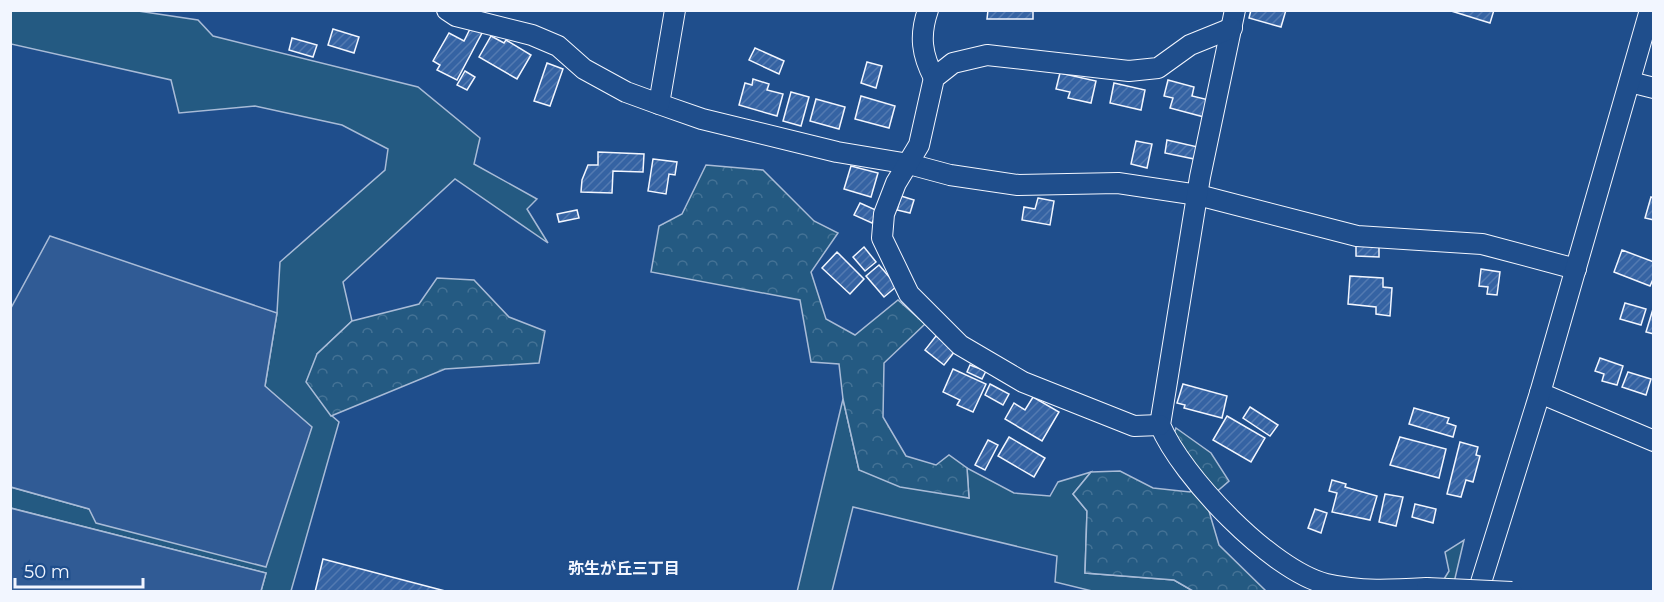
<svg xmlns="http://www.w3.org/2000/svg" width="1664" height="602" viewBox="0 0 1664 602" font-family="Montserrat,'Noto Sans JP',sans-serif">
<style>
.green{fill:#245a82;stroke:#a8bbd7;stroke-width:1.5}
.forest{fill:url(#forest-crowns);stroke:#a8bbd7;stroke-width:1.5}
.parking{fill:#305b95;stroke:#a8bbd7;stroke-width:1.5}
.building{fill:url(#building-hatch);stroke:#f2f6ff;stroke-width:1.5}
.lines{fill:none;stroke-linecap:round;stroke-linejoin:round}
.minor-casing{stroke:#f2f6ff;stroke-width:22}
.minor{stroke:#1f4e8c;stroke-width:20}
.minor-bridge-casing{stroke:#f2f6ff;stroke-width:22;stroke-linecap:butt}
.minor-bridge{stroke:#1f4e8c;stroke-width:20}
.labels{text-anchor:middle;stroke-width:4.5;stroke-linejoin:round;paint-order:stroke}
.neighbourhood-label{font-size:16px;font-weight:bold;fill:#f2f6ff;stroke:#1f4e8c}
</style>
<defs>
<pattern id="forest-crowns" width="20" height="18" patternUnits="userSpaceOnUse" patternTransform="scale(1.5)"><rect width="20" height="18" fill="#245a82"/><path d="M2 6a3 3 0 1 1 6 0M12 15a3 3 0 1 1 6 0" fill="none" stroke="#447295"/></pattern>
<pattern id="building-hatch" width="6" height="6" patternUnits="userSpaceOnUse" patternTransform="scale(1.5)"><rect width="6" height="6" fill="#3563a3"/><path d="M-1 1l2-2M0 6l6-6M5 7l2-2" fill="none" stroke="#537ab1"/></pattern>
</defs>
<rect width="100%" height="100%" fill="#1f4e8c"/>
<g class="green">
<polygon points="11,11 138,11 198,20 213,36 418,87 480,138 474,164 537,199 527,209 548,243 455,179 343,282 352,321 317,354 331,415 339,422 291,591 261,591 266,573 11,508 10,487 89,509 265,386 277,313 280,262 385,170 388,149 342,125 255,106 179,113 171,80 11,44"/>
<polygon points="843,399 859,470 969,498 967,468 1014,493 1050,496 1058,482 1091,472 1073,494 1087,511 1085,573 1174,580 1193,591 1092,591 1055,582 1057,556 853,507 832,591 797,592"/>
<polygon points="1464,540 1452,591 1436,592 1449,571 1445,552"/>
</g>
<g class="forest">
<polygon points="706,165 763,170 814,221 838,233 811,272 826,319 855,335 898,300 925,324 884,363 883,417 906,456 936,465 949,455 967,468 969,498 900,487 859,470 843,399 839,364 811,362 800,300 651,272 659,226 682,214"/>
<polygon points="437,278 474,280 509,317 545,331 539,363 445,369 331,416 306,382 317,354 352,321 419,304"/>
<polygon points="1176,428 1211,453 1229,481 1206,501 1219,545 1266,591 1193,591 1174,580 1085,573 1087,511 1073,494 1091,472 1120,471 1153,488 1190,492 1197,476 1171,442"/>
</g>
<g class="parking">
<polygon points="50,236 277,313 265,386 312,427 266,567 96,523 89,509 11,487 11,308"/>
<polygon points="10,508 266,573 261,591 11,591"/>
</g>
<g class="building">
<polygon points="988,10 1033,10 1033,19 987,19"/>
<polygon points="1251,10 1286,10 1281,27 1249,18"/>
<polygon points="1448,10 1494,10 1490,23"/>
<polygon points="471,27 482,33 457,80 437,70 440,65 433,61 449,33 464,41"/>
<polygon points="333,29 359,37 354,53 328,45"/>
<polygon points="491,36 504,43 506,40 531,55 517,79 479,57"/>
<polygon points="292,38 317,45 313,57 289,50"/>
<polygon points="755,48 784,61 779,74 749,60"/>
<polygon points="867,62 882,66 876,88 861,83"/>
<polygon points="547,63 563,69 550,106 534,101"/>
<polygon points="465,71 475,77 467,90 457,85"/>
<polygon points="1060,73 1096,81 1091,103 1068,98 1070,92 1056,89"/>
<polygon points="753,79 769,84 767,90 783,94 777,116 739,105 745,83 752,85"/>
<polygon points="1168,80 1194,87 1192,96 1209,100 1204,117 1170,108 1173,98 1164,96"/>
<polygon points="1114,83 1145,90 1141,110 1110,103"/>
<polygon points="791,92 809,97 801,126 783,121"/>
<polygon points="861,96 895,106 889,128 855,119"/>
<polygon points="816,99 845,107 839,129 810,121"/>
<polygon points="1167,140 1202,148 1199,160 1165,153"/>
<polygon points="1136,141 1152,144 1147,168 1131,164"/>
<polygon points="598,152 644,154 643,172 613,171 612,193 581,192 582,180 588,165 598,165"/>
<polygon points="653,159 677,162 675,175 669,174 666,194 648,191"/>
<polygon points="851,166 878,173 871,197 844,189"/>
<polygon points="901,196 914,200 910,213 897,210"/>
<polygon points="1651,197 1654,198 1654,220 1645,218"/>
<polygon points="1038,198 1054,201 1050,225 1022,220 1024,207 1035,209"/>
<polygon points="860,203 878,211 872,223 854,215"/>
<polygon points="577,210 579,218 559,222 557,214"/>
<polygon points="1356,243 1379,244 1379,257 1356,256"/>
<polygon points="864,247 876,262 865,271 853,257"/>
<polygon points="1622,250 1654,262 1654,277 1650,286 1614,272"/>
<polygon points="837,252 864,279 850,294 822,268"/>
<polygon points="879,265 897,286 884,297 866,276"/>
<polygon points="1481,269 1500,272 1497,295 1487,294 1488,287 1479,286"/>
<polygon points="1350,276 1383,278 1383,287 1392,288 1390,316 1376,314 1376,307 1348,304"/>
<polygon points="1625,303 1646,309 1641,325 1620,319"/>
<polygon points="1653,309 1654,310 1654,334 1646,332"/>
<polygon points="936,336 955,351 944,365 925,350"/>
<polygon points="1600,358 1623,366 1617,385 1602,381 1604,374 1595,371"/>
<polygon points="970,365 986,371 982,379 967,372"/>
<polygon points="953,369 986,384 973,412 957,405 960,400 943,392"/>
<polygon points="1628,372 1651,379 1646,395 1622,387"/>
<polygon points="990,384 1009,394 1003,405 985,395"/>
<polygon points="1183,384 1227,396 1222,418 1184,408 1185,405 1177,403"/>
<polygon points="1033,397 1059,412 1042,441 1005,419 1014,403 1025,410"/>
<polygon points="1250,407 1278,425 1270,436 1243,418"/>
<polygon points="1414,408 1449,418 1447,423 1456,426 1453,437 1409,424"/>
<polygon points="1227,416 1265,438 1251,462 1213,440"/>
<polygon points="1009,437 1045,458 1034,477 998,456"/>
<polygon points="1400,437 1446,449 1439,478 1390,465"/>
<polygon points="988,440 998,445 985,470 975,465"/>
<polygon points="1460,442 1478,447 1476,455 1480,456 1473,482 1466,480 1461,497 1447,494"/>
<polygon points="1332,480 1346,484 1345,487 1377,496 1370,520 1332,512 1337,493 1329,491"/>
<polygon points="1385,494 1403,497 1396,526 1379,522"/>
<polygon points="1415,504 1436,509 1433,523 1412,517"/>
<polygon points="1315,509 1327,513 1321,533 1308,528"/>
<polygon points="323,559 449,592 315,592"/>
</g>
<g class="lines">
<defs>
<g id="minor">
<polyline points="447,10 456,16 532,35 558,46 584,69 626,92 659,104 702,119 837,152 909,164 950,175 1018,185 1118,183 1198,195 1357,236 1482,244 1576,269"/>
<path d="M928,10C919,36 922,55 934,78"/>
<path d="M1235,10L1200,177L1160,425C1182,477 1271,570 1326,584C1360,592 1393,590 1427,588"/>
<polyline points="1630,82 1654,88"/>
<polyline points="659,104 675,10"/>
<polyline points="1540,393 1654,441"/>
<polyline points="1160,425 1134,426 1023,382 960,345 909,294 882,238 884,214 896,183 919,145 934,78 953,63 987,55 1129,71 1158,68 1190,45 1232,28"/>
<polyline points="1478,592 1540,393 1650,10"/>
</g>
</defs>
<use href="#minor" class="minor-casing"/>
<use href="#minor" class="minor"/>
<defs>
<polyline id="minor-bridge" points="1427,588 1512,592"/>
</defs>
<use href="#minor-bridge" class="minor-bridge-casing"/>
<use href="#minor-bridge" class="minor-bridge"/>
</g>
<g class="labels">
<g class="neighbourhood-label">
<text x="624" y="574">弥生が丘三丁目</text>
</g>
</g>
<rect width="1664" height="602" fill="none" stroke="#f2f6ff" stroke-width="24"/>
<path d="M15 578v9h128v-9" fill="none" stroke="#f2f6ff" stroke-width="3"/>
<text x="24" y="578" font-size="18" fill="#f2f6ff" stroke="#1f4e8c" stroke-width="4.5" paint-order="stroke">50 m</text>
</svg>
